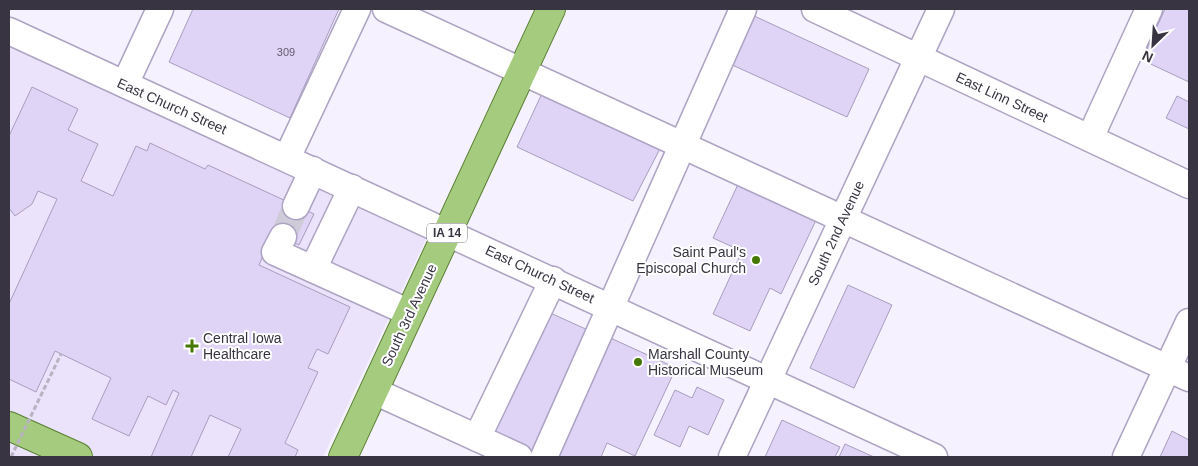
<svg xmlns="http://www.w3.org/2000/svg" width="1198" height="466" viewBox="0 0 1198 466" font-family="Arial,sans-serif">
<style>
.built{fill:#ebe3fc}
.building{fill:#dfd4f6;stroke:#a79dbd}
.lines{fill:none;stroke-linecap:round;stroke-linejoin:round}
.minor-tunnel{stroke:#cfcbd9;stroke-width:26;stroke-dasharray:26 13;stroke-linecap:butt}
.minor-casing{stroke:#ada3c3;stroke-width:29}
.major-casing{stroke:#587f32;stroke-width:30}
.minor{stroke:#fff;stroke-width:26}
.major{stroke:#a5cb7f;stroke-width:28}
.path-bridge{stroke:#b7b3c1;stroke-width:3;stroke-dasharray:5 2.5;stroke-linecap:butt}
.poi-dot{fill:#457802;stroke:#fff;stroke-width:2}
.labels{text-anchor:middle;stroke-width:4;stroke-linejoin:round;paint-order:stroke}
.number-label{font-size:11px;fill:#625c6e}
.shield{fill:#fff;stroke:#74717a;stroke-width:1}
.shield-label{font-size:12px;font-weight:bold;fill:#383441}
.street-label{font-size:14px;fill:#383441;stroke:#fff}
.poi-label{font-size:14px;fill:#383441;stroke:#fff;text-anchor:start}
</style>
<rect width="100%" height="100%" fill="#f5f1ff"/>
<polygon class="built" points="9,47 428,235 323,457 9,457"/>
<g class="building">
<polygon points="193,9 339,9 290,118 169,62"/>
<polygon points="1165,9 1189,9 1189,82 1142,60"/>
<polygon points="752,15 869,69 847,117 730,64"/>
<polygon points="32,87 78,109 68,130 98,144 81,181 113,196 136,146 147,151 150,143 205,169 208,165 314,214 299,245 273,232 259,265 350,307 328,354 317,349 308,368 318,372 285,443 298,450 295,457 228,457 241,429 210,415 191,457 151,457 179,393 173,390 166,405 148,396 129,436 92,419 111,378 55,351 36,392 9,379 9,304 57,199 38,191 32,204 15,216 9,208 9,136"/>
<polygon points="545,87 664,141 633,201 517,147"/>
<polygon points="1177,96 1189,102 1189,129 1166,118"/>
<polygon points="740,180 818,216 781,294 770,288 750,331 713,314 742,251 713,238"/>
<polygon points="848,285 892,305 854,388 810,368"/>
<polygon points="546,311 590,331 532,453 488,432"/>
<polygon points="604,335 676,368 635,456 607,443 601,457 547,457"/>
<polygon points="697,387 724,400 708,435 689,426 680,447 654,435 675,390 692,398"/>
<polygon points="782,420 840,447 835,457 765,457"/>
<polygon points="1172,431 1189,440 1189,457 1160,457"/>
<polygon points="845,444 874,457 839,457"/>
</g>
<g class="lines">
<polyline class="minor-tunnel" points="283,237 296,206"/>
<defs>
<g id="minor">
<polyline points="386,9 1189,378"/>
<polyline points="815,9 1189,185"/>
<polyline points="9,31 934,457"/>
<polyline points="125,84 160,9"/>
<polyline points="1090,138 1149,9"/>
<polyline points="287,158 357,9"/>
<polyline points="296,206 313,170"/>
<polyline points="283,237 275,252 410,313"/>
<polyline points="313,269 352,188"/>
<polyline points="374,391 519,457"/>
<polyline points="477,438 553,280"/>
<polyline points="544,457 743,9"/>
<polyline points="732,457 941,9"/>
<polyline points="1126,457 1189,322"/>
</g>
<g id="major">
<polyline points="9,426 78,457"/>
<polyline points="343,457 551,9"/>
</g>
</defs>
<use href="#minor" class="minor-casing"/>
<use href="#major" class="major-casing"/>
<use href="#minor" class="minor"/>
<use href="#major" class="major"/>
<polyline class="path-bridge" points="11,457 61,354"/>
</g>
<g class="poi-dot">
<circle cx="756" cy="260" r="5"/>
<path d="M189.5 338.5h5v5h5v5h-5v5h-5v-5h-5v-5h5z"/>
<circle cx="638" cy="362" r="5"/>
</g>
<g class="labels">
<g class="number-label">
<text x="286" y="56">309</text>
</g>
<rect class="shield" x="427" y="223.5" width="40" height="19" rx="4"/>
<g class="shield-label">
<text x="447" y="237">IA 14</text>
</g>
<g class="street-label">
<text transform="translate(1002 97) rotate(25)" y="5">East Linn Street</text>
<text transform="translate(172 106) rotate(24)" y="5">East Church Street</text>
<text transform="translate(836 233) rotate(-65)" y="5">South 2nd Avenue</text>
<text transform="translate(540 274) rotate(25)" y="5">East Church Street</text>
<text transform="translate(409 315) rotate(-65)" y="5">South 3rd Avenue</text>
</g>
<g class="poi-label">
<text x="746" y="257" text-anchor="end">Saint Paul's<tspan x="746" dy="16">Episcopal Church</tspan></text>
<text x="203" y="343">Central Iowa<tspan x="203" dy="16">Healthcare</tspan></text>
<text x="648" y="359">Marshall County<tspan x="648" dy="16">Historical Museum</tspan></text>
</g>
</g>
<rect width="1198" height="466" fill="none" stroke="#383441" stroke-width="20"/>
<g transform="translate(1153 45) rotate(205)" stroke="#ffffff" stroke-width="4" paint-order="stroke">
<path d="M0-4L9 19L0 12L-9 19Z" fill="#383441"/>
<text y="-8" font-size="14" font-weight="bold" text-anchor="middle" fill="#383441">N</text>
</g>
</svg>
